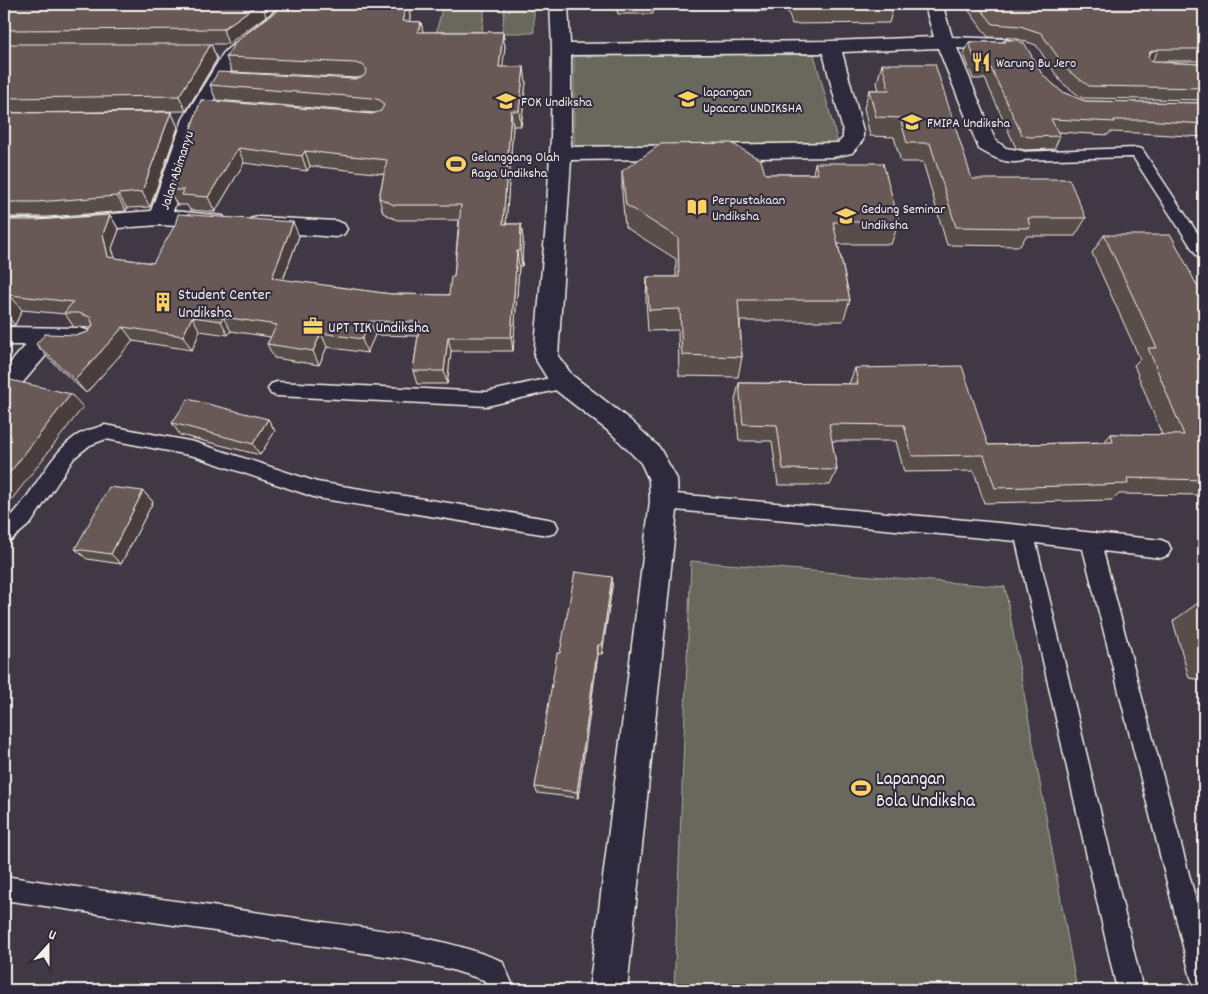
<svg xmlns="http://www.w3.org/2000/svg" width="1208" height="994" viewBox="0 0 1208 994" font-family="Dekko,sans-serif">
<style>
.green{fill:#67695b;stroke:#aeada2}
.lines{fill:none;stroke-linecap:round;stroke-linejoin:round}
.lane-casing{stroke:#f4f1e8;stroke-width:3}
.street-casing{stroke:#f4f1e8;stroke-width:3}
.lane{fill:#2f2a3d;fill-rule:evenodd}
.street{fill:#2f2a3d;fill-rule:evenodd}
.wall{fill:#594d4a;stroke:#f4f1e8}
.shaded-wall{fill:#493e3c;stroke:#f4f1e8}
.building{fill:#685956;stroke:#f4f1e8}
.labels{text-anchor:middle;stroke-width:4;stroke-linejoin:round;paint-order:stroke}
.far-poi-label{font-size:14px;fill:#f4f1e8;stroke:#2f2a3d;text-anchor:start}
.far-street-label{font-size:14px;fill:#f4f1e8;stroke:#2f2a3d}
.poi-label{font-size:16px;fill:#f4f1e8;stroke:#2f2a3d;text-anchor:start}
.near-poi-label{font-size:19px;fill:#f4f1e8;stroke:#2f2a3d;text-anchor:start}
</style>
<rect width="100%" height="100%" fill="#403844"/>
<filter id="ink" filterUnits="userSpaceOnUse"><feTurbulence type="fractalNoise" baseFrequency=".02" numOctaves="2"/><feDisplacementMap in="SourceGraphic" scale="10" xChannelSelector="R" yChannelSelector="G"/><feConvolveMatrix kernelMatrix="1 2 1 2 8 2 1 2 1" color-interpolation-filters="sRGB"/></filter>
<g filter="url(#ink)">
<g class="green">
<polygon points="443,4 485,4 481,41 435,38"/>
<polygon points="505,4 534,4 534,33 502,33"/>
<polygon points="814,54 838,143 574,146 574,56"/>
<polygon points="691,561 1005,587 1077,990 674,990"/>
</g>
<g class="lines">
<defs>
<g id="lane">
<polygon points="1137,148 1142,149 1204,243 1204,260 1199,259 1133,157 1016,160 1011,159 1009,156 1011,153 1016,152"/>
<polygon points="563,375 569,377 572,382 569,387 487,406 277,396 271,394 268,389 271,384 277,382 487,392"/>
<path d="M105,425L194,442L317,482L548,519L555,521L558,527L555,533L548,535L317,498L194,456L106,439L90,445L74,458L31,523L11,540L4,542V523C33,498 45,458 76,436C84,431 96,428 105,425Z"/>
<polygon points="664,493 1010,524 1161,540 1168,543 1171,549 1168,555 1161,558 1103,551 1204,931 1204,990 1195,987 1191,978 1083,549 1036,543 1143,990 1117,990 1016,541 664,509 657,507 655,501 657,495"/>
<path d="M4,876C105,892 207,905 309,920C374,929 441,936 502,961L515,990H489L484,980L449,969L405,959L4,900Z"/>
</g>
<g id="street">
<polygon points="284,4 302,4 295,13 240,55 203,119 173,211 223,216 226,221 223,226 215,228 160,225 47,233 4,233 4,219 47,219 151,211 183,119 224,52"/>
<path d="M550,4H568L570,44L831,41L934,37L926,10L929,4H947L944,10L952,37L1005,39L1011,41L1014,45L1011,49L1005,51L957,48L995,140L1006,148L1023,151L1026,156L1023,161C1007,165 992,157 979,149L938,48L842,52L863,131V140L852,153L833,157L571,160L558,356L572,375L630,420L659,447L677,479L678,501L627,990H589L650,501L649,480L641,463L612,434L554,389L534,357L546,224L551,137L552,48ZM823,53L843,131V138L838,143L571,147V55Z"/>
<polygon points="258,217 336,221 344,224 347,229 344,234 336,237 258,231 250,229 247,224 250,219"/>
<polygon points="4,327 80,328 89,331 92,337 89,343 80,346 54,346 13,394 4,397 4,370 26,345 4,345"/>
</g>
</defs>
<use href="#lane" class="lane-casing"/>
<use href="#street" class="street-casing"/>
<use href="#lane" class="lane"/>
<use href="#street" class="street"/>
</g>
<g class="wall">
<polygon points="4,4 266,16 228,44 211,44 217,59 186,111 4,113"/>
<polygon points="286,4 409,4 410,18 409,22 421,22 423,32 503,32 505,47 502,67 526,82 521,126 513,126 506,224 521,224 523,239 522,266 519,266 513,351 451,351 447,384 417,384 413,371 418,336 375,335 367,353 327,347 319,365 274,358 267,344 271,337 231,331 228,335 200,331 192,350 133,341 86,393 48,358 36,344 78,335 88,332 91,328 74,327 65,314 22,310 15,325 4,326 4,220 37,220 110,215 119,230 112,248 115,258 153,263 299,236 283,280 391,294 449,295 454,277 459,220 397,220 383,213 379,198 384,174 310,166 307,171 244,163 215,212 190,210 187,205 177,205 169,190 201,100 372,114 375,113 216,100 210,85 355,79 358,78 232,72 226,57"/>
<polygon points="615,4 654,4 653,14 618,14"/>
<polygon points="733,4 894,4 894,5 889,23 792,24 788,11 735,11"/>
<polygon points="964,4 1204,4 1204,61 1151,61 1152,62 1204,64 1204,100 1082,98 1061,82 1036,45 1015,38 988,37"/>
<polygon points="1004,40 1062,92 1085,101 1204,103 1204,137 1137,133 1110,132 1108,135 1058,132 1060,136 1054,149 1024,150 1016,148 985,79 973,79 964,54 969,42 1003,42"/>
<polygon points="882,64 972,179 1086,218 1075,236 1026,236 1020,246 947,245 923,162 901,162 894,137 870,136 864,108 869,90 879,90 877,83"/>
<polygon points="171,112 178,127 150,207 127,208 126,211 47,217 4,217 4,113"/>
<polygon points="815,163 899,222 891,244 838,244 850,300 843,321 740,321 742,357 738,377 679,376 678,330 648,331 646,299 647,277 676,277 676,259 625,227 622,194 622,171 765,174 813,174"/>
<polygon points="1104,235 1204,299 1204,495 1119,494 1113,500 984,503 974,471 904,472 896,441 832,441 837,470 830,485 778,485 772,441 739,441 735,400 739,383 849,384 855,368 988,445 1104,442 1111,434 1162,435 1134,365 1140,359 1092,253"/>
<polygon points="268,419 275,431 260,455 180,435 172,423"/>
<polygon points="143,491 153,502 121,564 87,559 75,549"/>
<polygon points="612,577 612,587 602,654 598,654 578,798 537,793 535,787 560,653"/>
<polygon points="1198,603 1204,604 1204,680 1189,678 1173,621"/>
</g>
<g class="shaded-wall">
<polygon points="258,4 262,4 266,16 228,44 223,29"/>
<polygon points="407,4 409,4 410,18 405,36 402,21"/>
<polygon points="421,22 424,37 418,32"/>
<polygon points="503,32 505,47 501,82 499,67"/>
<polygon points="211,44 217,59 186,111 179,96"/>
<polygon points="1159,49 1152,61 1143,64 1150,52"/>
<polygon points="524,67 526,82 521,126 519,111"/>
<polygon points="511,111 513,126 505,239 503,224"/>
<polygon points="171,112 178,127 150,207 142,192"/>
<polygon points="238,148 244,163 215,212 208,197"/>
<polygon points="305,151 310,166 307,171 302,156"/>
<polygon points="118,194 127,208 126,211 117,196"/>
<polygon points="110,215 119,230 112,248 118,272 108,257 103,234"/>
<polygon points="293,222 299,236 278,293 272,278"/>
<polygon points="521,224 523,239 522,266 520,251"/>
<polygon points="517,251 519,266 513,351 511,337"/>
<polygon points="10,295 22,310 15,325 4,312 4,310"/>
<polygon points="192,317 200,331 192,350 183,336"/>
<polygon points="223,317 231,331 228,335 221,321"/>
<polygon points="370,321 375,335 367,353 362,339"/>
<polygon points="123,327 133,341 86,393 75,380"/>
<polygon points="321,333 327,347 319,365 313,351"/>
<polygon points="448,337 451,351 447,384 444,371"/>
<polygon points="71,394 83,407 5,508 4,507 4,480"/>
<polygon points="268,419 275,431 260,455 253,444"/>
<polygon points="143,491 153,502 121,564 111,554"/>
<polygon points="612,577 612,587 602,654 602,645"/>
<polygon points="598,645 598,654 578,798 577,792"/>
</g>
<g class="building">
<polygon points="4,4 258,4 223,29 4,30"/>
<polygon points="286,4 351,4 395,5 407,4 402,21 421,22 418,32 503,32 499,67 524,67 519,111 511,111 503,224 521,224 520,251 517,251 511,337 448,337 444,371 413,371 420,322 370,321 362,339 321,333 313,351 267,344 277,325 223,317 221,321 192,317 183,336 123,327 75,380 36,344 45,334 78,335 88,332 93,325 90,317 79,313 64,313 73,302 10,295 4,310 4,220 37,220 110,215 103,234 108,257 153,263 175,225 178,214 293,222 272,278 391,294 449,295 451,277 454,277 461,205 394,205 379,198 387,160 305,151 302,156 238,148 208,197 182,195 184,190 169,190 201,100 372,114 381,111 384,105 380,100 372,98 210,85 218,72 355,79 364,76 367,70 363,65 355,63 226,57 236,41"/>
<polygon points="795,4 894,4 894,5 795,6"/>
<polygon points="977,4 1204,4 1204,49 1159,49 1150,52 1148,57 1152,62 1204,64 1204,88 1089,86 1067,70 1041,33 1020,26 993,24"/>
<polygon points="1004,40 1017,40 1025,44 1042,74 1062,92 1085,101 1204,103 1204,124 1145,120 1114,120 1115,122 1051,119 1060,136 1030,137 1022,135 990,66 977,66 969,42 1006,42"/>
<polygon points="4,44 211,44 179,96 4,98"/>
<polygon points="882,64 935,64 972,179 1069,179 1086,218 1028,218 1030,228 956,227 930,143 907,143 900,118 876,117 869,90 889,90"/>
<polygon points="171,112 142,192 118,194 117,196 37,202 4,202 4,113"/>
<polygon points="731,143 761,160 765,174 818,174 815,163 883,163 899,222 833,222 850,300 738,300 742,357 682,355 680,309 649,310 647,277 679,277 678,238 626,205 622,171 661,144"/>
<polygon points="1104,235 1171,235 1204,299 1204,480 1127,478 1128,484 995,488 984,455 912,456 904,425 829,424 837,470 783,469 777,425 743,424 739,383 858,384 855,368 962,366 988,445 1113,442 1111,434 1184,435 1148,348 1157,348"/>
<polygon points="6,379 71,394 4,480 4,381"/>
<polygon points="188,399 268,419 253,444 172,423"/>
<polygon points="109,487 143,491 111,554 75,549"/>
<polygon points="575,572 612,577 602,645 598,645 577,792 535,787 557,653 560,653"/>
<polygon points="1198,603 1204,604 1204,624"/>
</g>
</g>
<defs>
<symbol id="restaurant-bare" viewBox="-9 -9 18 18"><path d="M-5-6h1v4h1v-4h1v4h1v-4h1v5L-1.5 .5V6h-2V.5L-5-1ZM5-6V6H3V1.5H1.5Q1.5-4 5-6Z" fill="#ffd166" stroke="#2f2a3d" stroke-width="2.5" paint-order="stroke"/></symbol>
<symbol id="university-bare" viewBox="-9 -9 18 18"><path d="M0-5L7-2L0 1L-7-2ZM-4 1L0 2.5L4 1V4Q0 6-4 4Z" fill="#ffd166" stroke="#2f2a3d" stroke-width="2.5" paint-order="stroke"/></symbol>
<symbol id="stadium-bare" viewBox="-9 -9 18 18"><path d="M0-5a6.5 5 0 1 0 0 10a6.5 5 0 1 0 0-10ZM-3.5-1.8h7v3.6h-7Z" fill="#ffd166" stroke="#2f2a3d" stroke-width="2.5" paint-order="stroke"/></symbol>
<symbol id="library-bare" viewBox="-9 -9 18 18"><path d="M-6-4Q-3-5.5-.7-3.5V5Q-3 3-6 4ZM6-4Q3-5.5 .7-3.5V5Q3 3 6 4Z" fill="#ffd166" stroke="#2f2a3d" stroke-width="2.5" paint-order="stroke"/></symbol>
<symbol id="building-bare" viewBox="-9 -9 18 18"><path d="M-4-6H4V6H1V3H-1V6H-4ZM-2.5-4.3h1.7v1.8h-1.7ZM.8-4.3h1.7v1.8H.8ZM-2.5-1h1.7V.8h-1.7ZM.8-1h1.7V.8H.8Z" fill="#ffd166" stroke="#2f2a3d" stroke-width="2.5" paint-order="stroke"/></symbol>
<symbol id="office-bare" viewBox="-9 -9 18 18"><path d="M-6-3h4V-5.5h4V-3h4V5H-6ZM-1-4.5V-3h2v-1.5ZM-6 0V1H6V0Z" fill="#ffd166" stroke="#2f2a3d" stroke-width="2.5" paint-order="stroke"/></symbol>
</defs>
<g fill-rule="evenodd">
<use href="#restaurant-bare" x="967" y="48" width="28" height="28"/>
<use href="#university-bare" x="674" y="85" width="28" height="28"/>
<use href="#university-bare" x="492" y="87" width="28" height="28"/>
<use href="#university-bare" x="898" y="108" width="28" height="28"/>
<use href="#stadium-bare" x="442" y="150" width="28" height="28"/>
<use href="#library-bare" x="683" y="193" width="28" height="28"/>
<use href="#university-bare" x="832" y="202" width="28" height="28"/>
<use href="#building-bare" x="149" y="288" width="28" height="28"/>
<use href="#office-bare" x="299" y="312" width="28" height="28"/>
<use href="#stadium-bare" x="847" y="774" width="28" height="28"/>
</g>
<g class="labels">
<g class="far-poi-label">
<text x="996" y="67">Warung Bu Jero</text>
<text x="703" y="96">lapangan<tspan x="703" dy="16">Upacara UNDIKSHA</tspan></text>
<text x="521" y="106">FOK Undiksha</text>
<text x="927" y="127">FMIPA Undiksha</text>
<text x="471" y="161">Gelanggang Olah<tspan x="471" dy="16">Raga Undiksha</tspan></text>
<text x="712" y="204">Perpustakaan<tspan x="712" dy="16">Undiksha</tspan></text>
<text x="861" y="213">Gedung Seminar<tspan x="861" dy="16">Undiksha</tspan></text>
</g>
<g class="far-street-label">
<text transform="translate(176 170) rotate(-72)" y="5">Jalan Abimanyu</text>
</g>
<g class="poi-label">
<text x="178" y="299">Student Center<tspan x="178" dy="18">Undiksha</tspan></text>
<text x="328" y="332">UPT TIK Undiksha</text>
</g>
<g class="near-poi-label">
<text x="876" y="784">Lapangan<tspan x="876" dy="22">Bola Undiksha</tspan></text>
</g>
</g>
<rect width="1208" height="994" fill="none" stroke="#2f2a3d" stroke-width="20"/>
<rect x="10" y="10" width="1188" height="974" fill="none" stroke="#f4f1e8" stroke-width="2" filter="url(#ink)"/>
<g transform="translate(48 946) rotate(21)" stroke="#2f2a3d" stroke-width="4" paint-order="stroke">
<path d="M0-4L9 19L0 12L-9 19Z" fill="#f4f1e8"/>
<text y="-8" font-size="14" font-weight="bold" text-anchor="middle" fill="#f4f1e8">U</text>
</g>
</svg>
